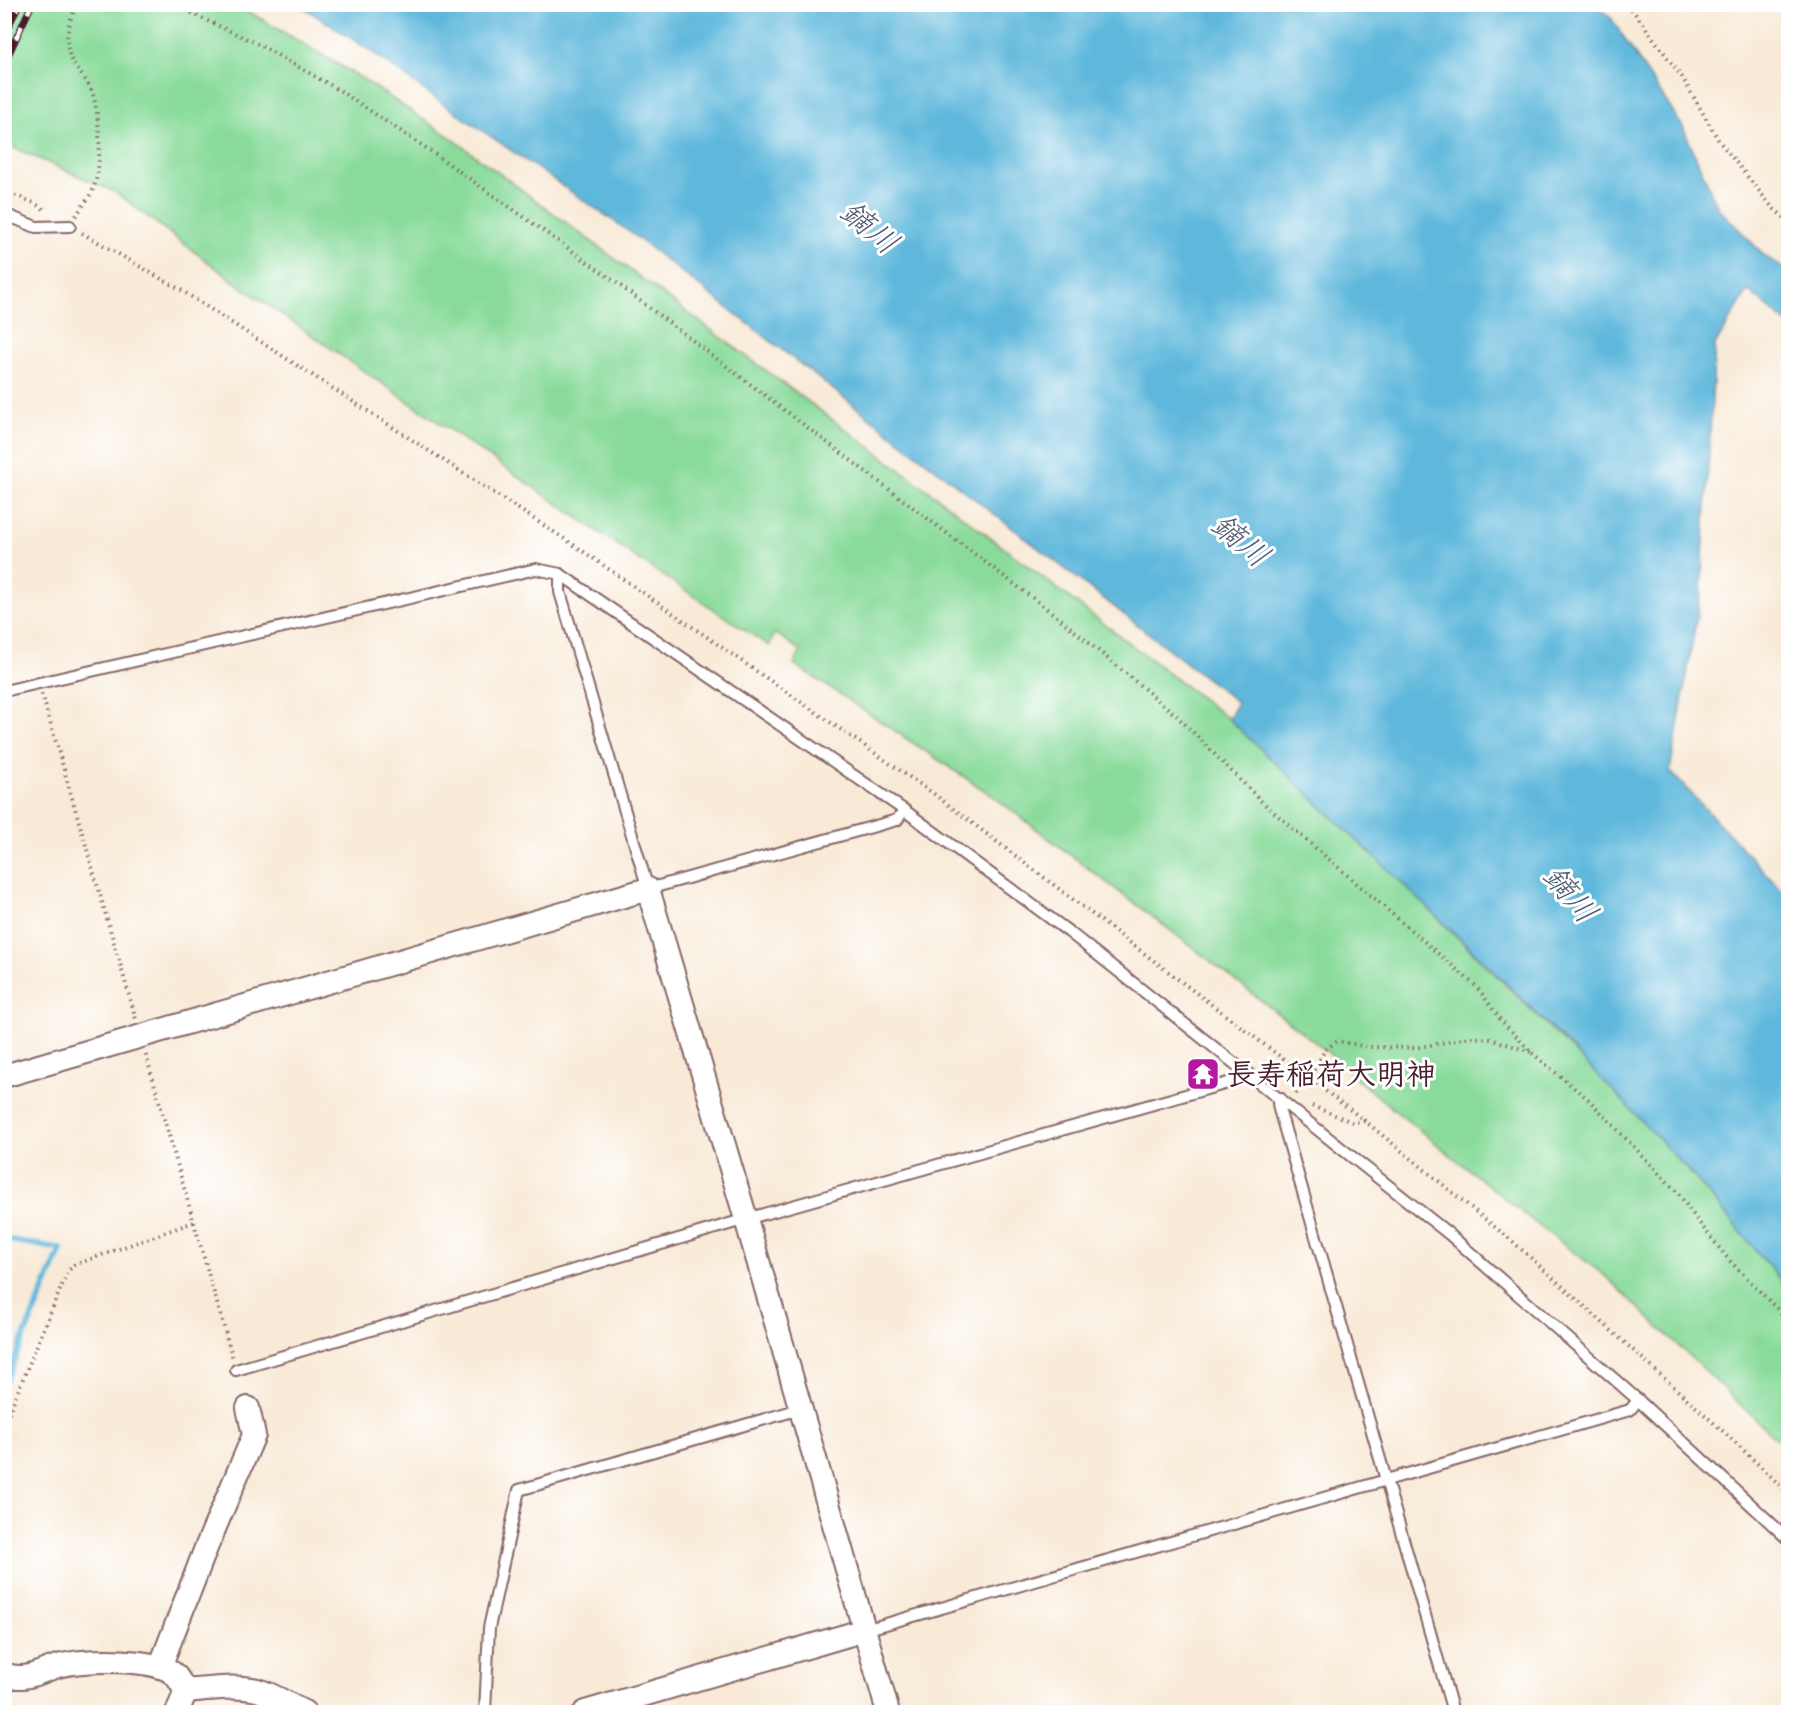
<svg xmlns="http://www.w3.org/2000/svg" width="1793" height="1717" viewBox="0 0 1793 1717" font-family="Caveat,'Klee One',sans-serif">
<style>
.green{fill:#8adb9b;stroke:#6a7d63;stroke-width:1.5}
.water{fill:#5fb8dc;stroke:#546c84;stroke-width:1.5}
.lines{fill:none;stroke-linecap:round;stroke-linejoin:round}
.stream{stroke:#5fb8dc;stroke-width:6}
.service-casing{stroke:#876667;stroke-width:14}
.minor-casing{stroke:#876667;stroke-width:26}
.path{stroke:#876667;stroke-width:4;stroke-dasharray:1.5 4.5;stroke-linecap:butt}
.service{stroke:#fff;stroke-width:10}
.minor{stroke:#fff;stroke-width:22}
.rail-casing{stroke:#4a1f2b;stroke-width:7}
.rail{stroke:#fff;stroke-width:4.5;stroke-dasharray:14;stroke-linecap:butt}
.labels{text-anchor:middle;stroke-width:6;stroke-linejoin:round;paint-order:stroke}
.poi-label{font-size:30px;font-weight:bold;fill:#4a1f2b;stroke:#fff;text-anchor:start}
.water-label{font-size:32px;font-style:italic;fill:#525c72;stroke:#fff}
</style>
<rect width="100%" height="100%" fill="#fff"/>
<filter id="ink" filterUnits="userSpaceOnUse"><feTurbulence type="fractalNoise" baseFrequency=".0167" numOctaves="2"/><feDisplacementMap in="SourceGraphic" scale="12" xChannelSelector="R" yChannelSelector="G"/><feConvolveMatrix kernelMatrix="1 2 1 2 8 2 1 2 1" color-interpolation-filters="sRGB"/></filter>
<filter id="wash" filterUnits="userSpaceOnUse"><feTurbulence type="fractalNoise" baseFrequency=".008" numOctaves="4" result="noise"/><feDisplacementMap in="SourceGraphic" scale="24" xChannelSelector="R" yChannelSelector="G"/><feGaussianBlur stdDeviation="1.35" result="paint"/><feColorMatrix in="noise" values="0 0 0 0 0 0 0 0 0 0 0 0 0 0 0 0 0 1.4 0 .05"/><feComposite in="paint" operator="in"/></filter>
<g filter="url(#wash)">
<rect width="100%" height="100%" fill="#f8ead7"/>
<polygon class="green" points="5,4 231,5 251,13 361,78 450,137 925,488 1229,719 1406,887 1610,1087 1696,1179 1788,1289 1788,1450 1604,1275 1539,1226 1372,1092 1325,1050 1179,937 990,794 794,664 801,651 775,633 769,646 638,559 240,286 115,192 5,144"/>
<path class="water" d="M300,5H1596L1611,18L1683,127L1718,208L1765,256L1788,272V324L1748,290L1715,345L1701,593L1670,771L1788,897V1289C1757,1252 1727,1214 1695,1178C1548,1017 1387,869 1229,719L1237,702L631,233L429,94L375,54Z"/>
<g class="lines">
<polyline class="stream" points="4,1239 61,1249 4,1384"/>
</g>
</g>
<g filter="url(#ink)">
<g class="lines">
<defs>
<g id="service">
<polyline points="4,214 36,227 70,226"/>
<polyline points="560,574 560,592 648,889 897,820 904,810"/>
<polyline points="4,691 536,569 560,574 904,810 1069,932 1449,1234 1638,1400 1788,1539"/>
<polyline points="1280,1098 1278,1103 1279,1109 1453,1712"/>
<polyline points="236,1370 746,1219 1235,1081 1248,1073"/>
<polyline points="865,1630 1630,1410 1638,1400"/>
<polyline points="485,1712 489,1628 519,1490 800,1409"/>
</g>
<g id="minor">
<polyline points="4,1076 648,889 746,1219 888,1712"/>
<polyline points="160,1667 206,1548 254,1435 248,1408"/>
<path d="M4,1674C28,1683 40,1670 62,1665C86,1660 157,1657 175,1675C179,1679 182,1686 186,1691C208,1689 234,1685 257,1690C273,1694 289,1705 304,1712"/>
<polyline points="177,1712 186,1691"/>
<polyline points="585,1712 865,1630"/>
</g>
</defs>
<use href="#service" class="service-casing"/>
<use href="#minor" class="minor-casing"/>
<g class="path">
<polyline points="169,4 180,8 258,44 339,90 429,150 606,275 1059,618 1177,716 1261,801 1477,987 1500,1019 1532,1053 1589,1100 1678,1193 1697,1220 1729,1260 1788,1320"/>
<polyline points="1628,4 1682,77 1719,141 1772,207 1788,221"/>
<polyline points="4,191 34,203 47,211"/>
<path d="M76,216C82,206 92,195 95,184C102,162 100,114 92,92C88,79 75,70 70,57C64,41 68,17 79,4"/>
<polyline points="82,233 181,290 574,545 934,794 1365,1121 1512,1241 1736,1443 1788,1493"/>
<polyline points="42,694 136,1019"/>
<polyline points="146,1055 233,1359"/>
<polyline points="1296,1094 1309,1079 1325,1050 1337,1041 1368,1047 1415,1048 1471,1037 1491,1039 1531,1052"/>
<polyline points="1312,1106 1352,1122 1365,1121"/>
<polyline points="4,1424 68,1271 74,1265 194,1222"/>
</g>
<use href="#service" class="service"/>
<use href="#minor" class="minor"/>
<defs>
<g id="rail">
<polyline points="4,36 19,4"/>
<polyline points="4,64 32,4"/>
</g>
</defs>
<use href="#rail" class="rail-casing"/>
<use href="#rail" class="rail"/>
</g>
</g>
<defs>
<symbol id="temple-square" viewBox="-11 -11 22 22"><rect x="-9" y="-9" width="18" height="18" rx="4" fill="#b5179e" stroke="#fff"/><path d="M0-6L5-2H3V0L6.5 2.5H4V6H1.5V3h-3V6H-4V2.5H-6.5L-3 0V-2H-5Z" fill="#fff"/></symbol>
</defs>
<g fill-rule="evenodd">
<use href="#temple-square" x="1184" y="1055" width="38" height="38"/>
</g>
<g class="labels">
<g class="poi-label">
<text x="1226" y="1084">長寿稲荷大明神</text>
</g>
<g class="water-label">
<text transform="translate(870 227) rotate(40)" y="11">鏑川</text>
<text transform="translate(1241 540) rotate(40)" y="11">鏑川</text>
<text transform="translate(1571 894) rotate(50)" y="11">鏑川</text>
</g>
</g>
<rect width="1793" height="1717" fill="none" stroke="#fff" stroke-width="24"/>
</svg>
